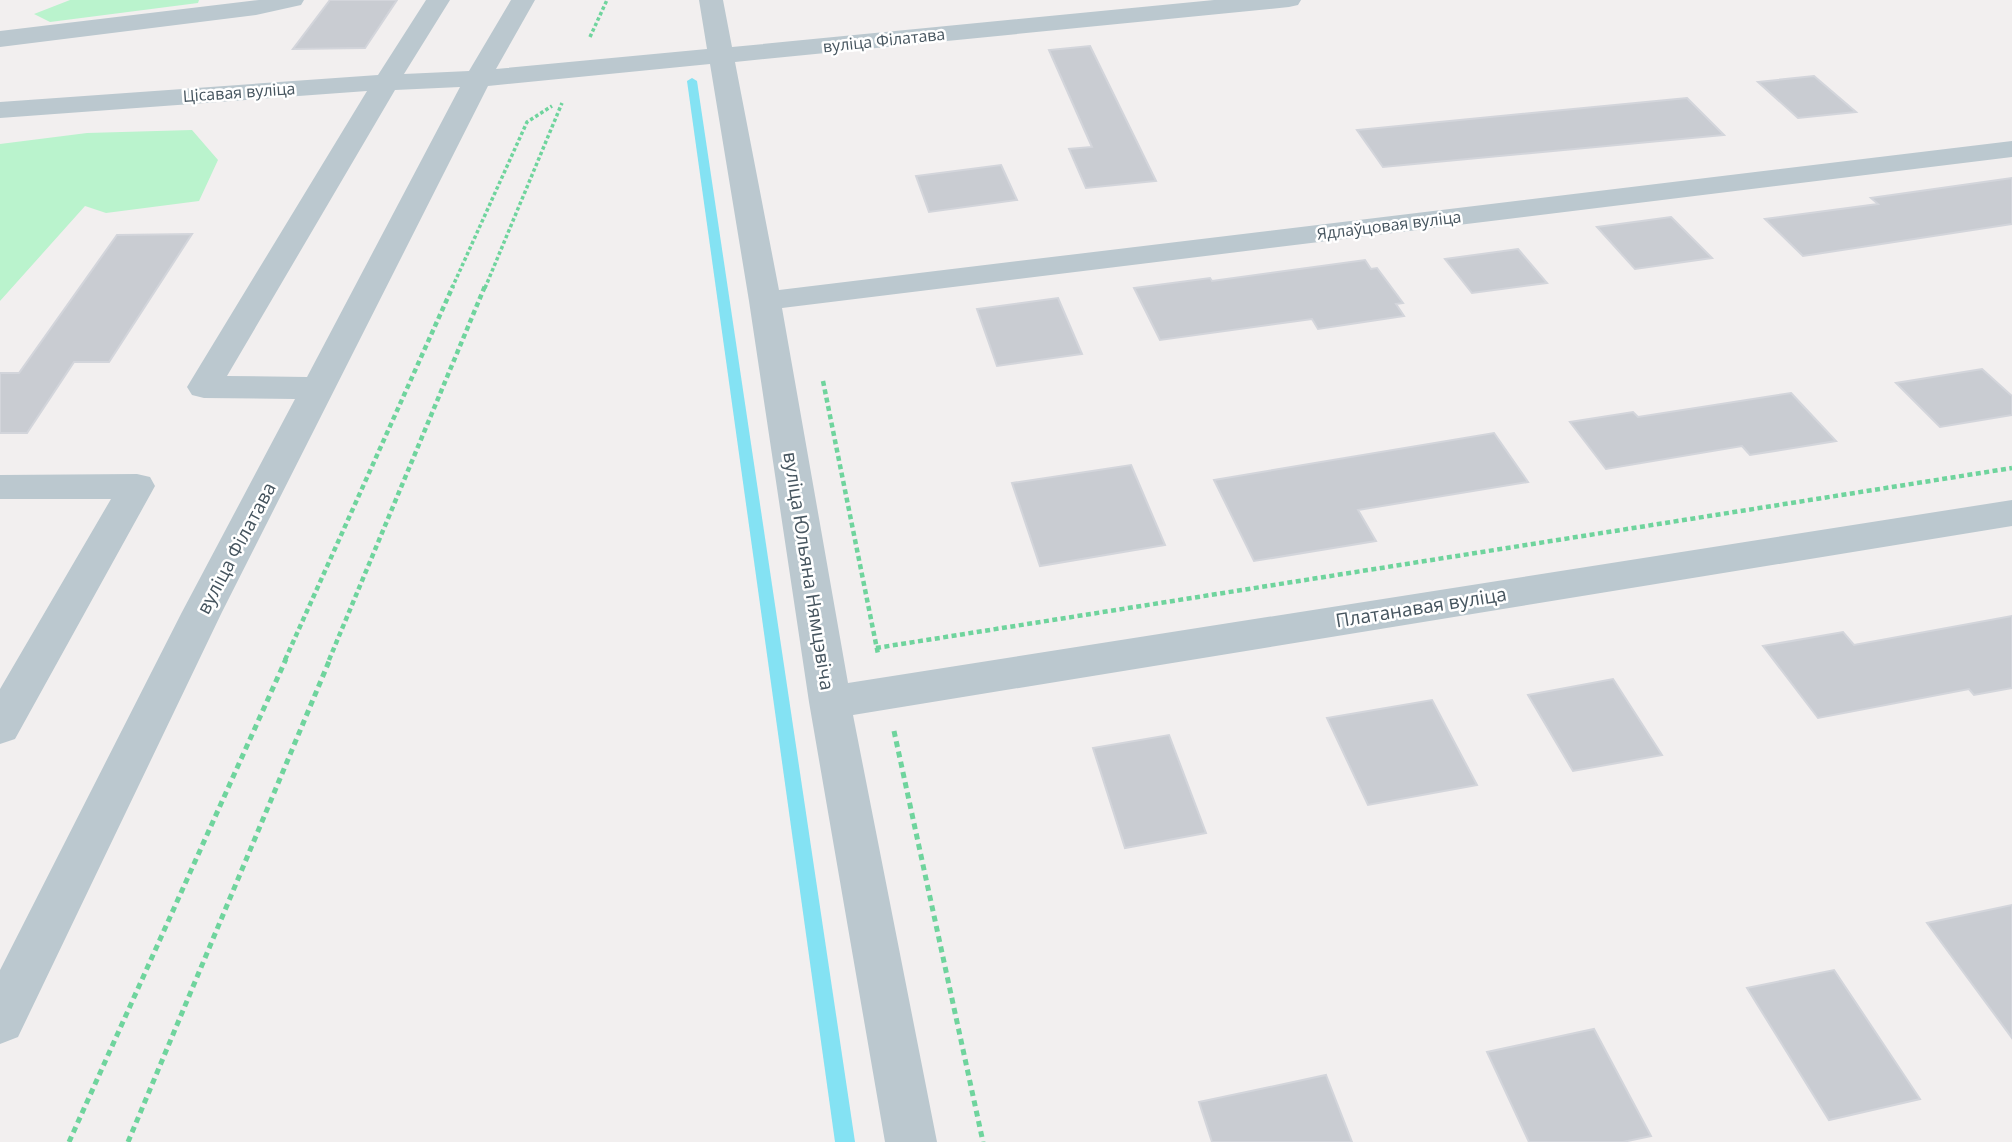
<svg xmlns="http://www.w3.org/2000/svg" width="2012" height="1142" viewBox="0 0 2012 1142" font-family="'Open Sans',sans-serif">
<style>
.green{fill:#baf3cd}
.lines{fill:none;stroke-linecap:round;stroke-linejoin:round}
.stream{fill:#84e2f3;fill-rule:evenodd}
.building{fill:#c9ccd2;stroke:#d3d5db;stroke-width:2}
.path-far2{stroke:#6fd49d;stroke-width:3.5;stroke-dasharray:3.5 2.5;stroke-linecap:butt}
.path-far1{stroke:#6fd49d;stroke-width:4.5;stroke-dasharray:5 3.5;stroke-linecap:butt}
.path{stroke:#6fd49d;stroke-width:5;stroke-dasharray:6 4.5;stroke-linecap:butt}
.minor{fill:#bbc8cf;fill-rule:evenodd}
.labels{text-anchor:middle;stroke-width:5;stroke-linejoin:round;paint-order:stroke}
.far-street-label{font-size:16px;fill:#45545e;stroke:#fff}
.street-label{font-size:19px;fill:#45545e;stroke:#fff}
</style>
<rect width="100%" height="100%" fill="#f2efef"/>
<g class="green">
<polygon points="70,0 199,0 198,3 50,22 34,14"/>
<polygon points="192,130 218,160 199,201 106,213 85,206 0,301 0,144 87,133"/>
</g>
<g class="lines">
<polygon class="stream" points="692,78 697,81 855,1142 835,1142 687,81"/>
</g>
<g class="building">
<polygon points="330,0 397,0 365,48 293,49"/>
<polygon points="1090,46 1156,181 1086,188 1069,149 1092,147 1049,50"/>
<polygon points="1814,76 1856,112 1798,118 1758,82"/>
<polygon points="1687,98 1724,135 1383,167 1357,130"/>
<polygon points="1001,165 1017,200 929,212 916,176"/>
<polygon points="2012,178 2012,224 1803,256 1765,219 1878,204 1871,198"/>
<polygon points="1671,217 1712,258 1635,269 1597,227"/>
<polygon points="192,234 109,362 74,362 27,433 0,433 0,373 19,373 117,235"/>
<polygon points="1518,249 1547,283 1472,293 1445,259"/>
<polygon points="1365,260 1371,269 1377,268 1403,303 1396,304 1404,316 1318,329 1312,319 1160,340 1134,288 1210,278 1212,281"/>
<polygon points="1058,298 1082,354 997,366 977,309"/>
<polygon points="1982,369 2012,396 2012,415 1940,427 1896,383"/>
<polygon points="1791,393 1836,441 1750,455 1742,446 1606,469 1570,422 1633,412 1638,417"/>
<polygon points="1494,433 1528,482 1358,510 1376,541 1254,561 1214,480"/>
<polygon points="1131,465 1165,545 1040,566 1012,483"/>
<polygon points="2012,616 2012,688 1974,695 1969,689 1818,718 1763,646 1843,632 1854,645"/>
<polygon points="1613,679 1662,755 1573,771 1528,695"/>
<polygon points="1432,700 1477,785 1368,805 1327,718"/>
<polygon points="1169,735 1206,833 1125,848 1093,748"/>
<polygon points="2012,905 2012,1038 1927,923"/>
<polygon points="1834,970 1920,1099 1829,1120 1747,988"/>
<polygon points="1594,1029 1651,1136 1623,1142 1529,1142 1487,1052"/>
<polygon points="1326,1075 1352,1142 1212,1142 1199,1102"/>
</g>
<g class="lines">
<g class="path-far2">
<polyline points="590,37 607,0"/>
<polyline points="452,288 527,122 552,106"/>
<polyline points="485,288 562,103"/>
</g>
<g class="path-far1">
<polyline points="823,381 878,654"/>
<polyline points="876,648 2012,468"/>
<polyline points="285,660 453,286"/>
<polyline points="329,660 485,286"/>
</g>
<g class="path">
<polyline points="894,731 983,1142"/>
<polyline points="69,1142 286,659"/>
<polyline points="128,1142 330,659"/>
</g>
<g class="minor">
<polygon points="259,0 304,0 301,5 256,15 0,47 0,31"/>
<path d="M426,0H450L404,74L469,71L511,0H535L496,69L707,49L699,0H723L732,47L1214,0H1301L1298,5L1289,7L735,62L779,290L2012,141V157L782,308L848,683L2012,500V526L853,715L937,1142H885L809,702L749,301L710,64L488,86L222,612L18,1037L0,1044V970L182,612L295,399L204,398L192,395L187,387L367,91L0,118V102L378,75ZM460,87L307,377L227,376L395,90Z"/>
<polygon points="137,474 150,477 155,486 15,739 0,744 0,689 111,499 0,499 0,475"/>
</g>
</g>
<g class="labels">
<g class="far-street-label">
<text transform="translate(884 40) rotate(-6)" y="6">вуліца Філатава</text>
<text transform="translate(239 92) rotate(-4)" y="6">Цісавая вуліца</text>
<text transform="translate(1389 225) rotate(-7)" y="6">Ядлаўцовая вуліца</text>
</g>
<g class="street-label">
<text transform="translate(236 548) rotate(-62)" y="7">вуліца Філатава</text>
<text transform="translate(809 571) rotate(81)" y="7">вуліца Юльяна Нямцэвіча</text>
<text transform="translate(1421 607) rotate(-9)" y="7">Платанавая вуліца</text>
</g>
</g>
</svg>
